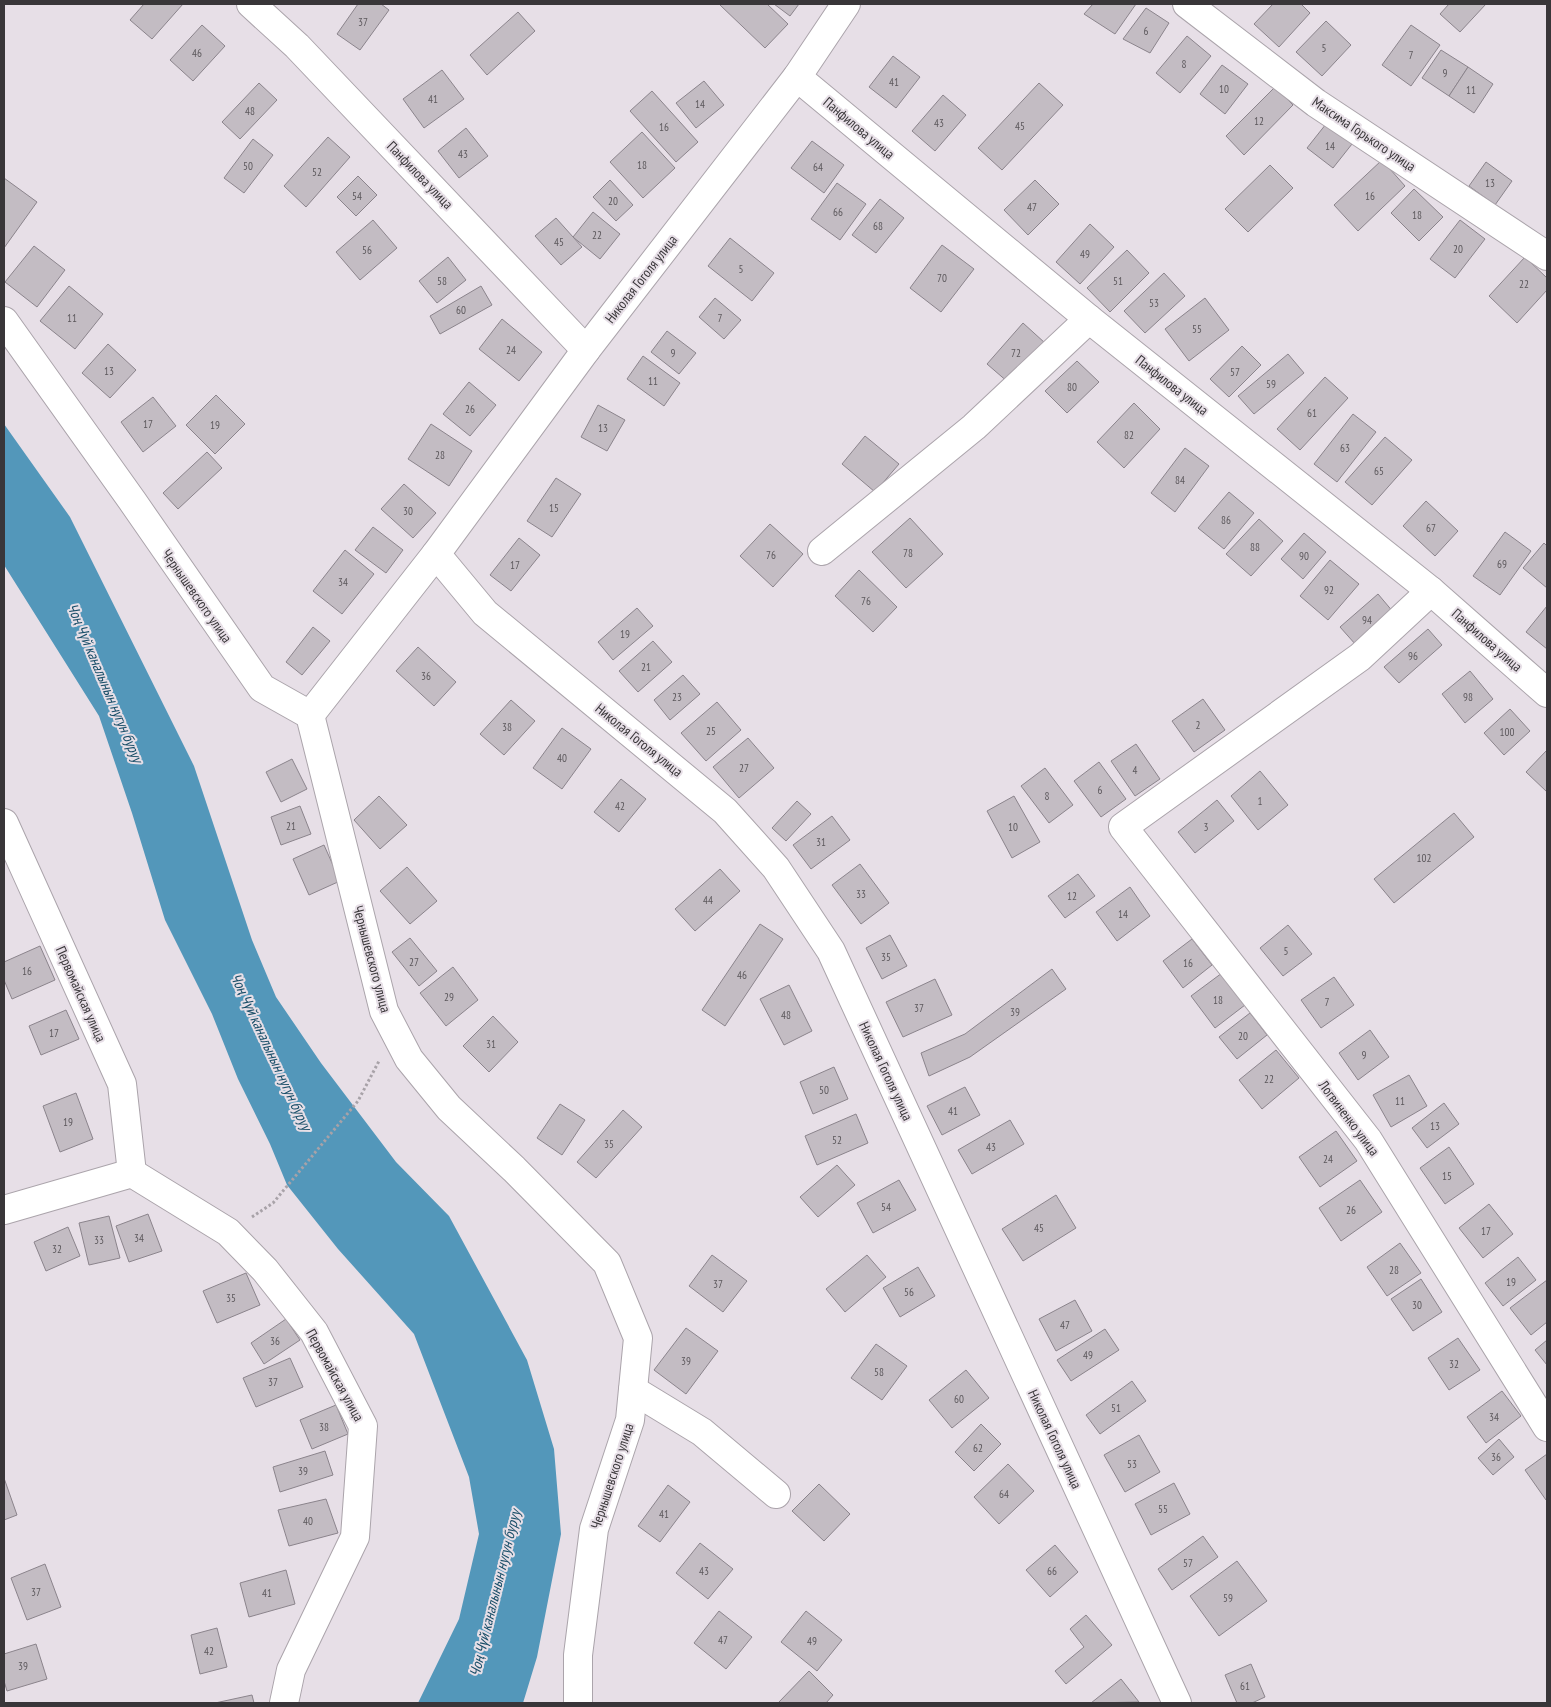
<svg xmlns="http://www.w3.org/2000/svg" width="1551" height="1707" viewBox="0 0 1551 1707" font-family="'PT Sans Narrow',sans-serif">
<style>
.water{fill:#5397ba}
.building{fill:#c3bcc3;stroke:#8b848c}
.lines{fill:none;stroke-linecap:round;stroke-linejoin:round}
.minor-casing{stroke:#aba4ab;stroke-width:30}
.path{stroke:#a8a2a8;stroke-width:3;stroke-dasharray:2.5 2.5;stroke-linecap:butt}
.minor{stroke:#fff;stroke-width:28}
.labels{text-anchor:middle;stroke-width:4;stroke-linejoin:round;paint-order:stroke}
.number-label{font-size:11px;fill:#5c585c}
.street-label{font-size:14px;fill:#393639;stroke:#e7dfe7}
.water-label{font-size:15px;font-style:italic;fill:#194e68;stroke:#e7dfe7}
</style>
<rect width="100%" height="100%" fill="#e7dfe7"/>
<polygon class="water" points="4,424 70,517 194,766 252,940 276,997 321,1063 396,1162 449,1216 527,1360 554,1449 561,1534 537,1657 523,1703 418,1703 459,1619 479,1534 469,1477 414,1334 338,1249 287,1185 270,1144 238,1079 212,1014 165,920 132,813 99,716 4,565"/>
<g class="building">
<polygon points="144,4 183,4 152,39 130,20"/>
<polygon points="358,4 381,4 389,10 360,50 337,34"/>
<polygon points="721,4 767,4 788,24 765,48 720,5"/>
<polygon points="774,4 799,4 790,16"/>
<polygon points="1093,4 1136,4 1115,34 1084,14"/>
<polygon points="1273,4 1301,4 1310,13 1279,47 1254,24"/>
<polygon points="1449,4 1486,4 1460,32 1440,14"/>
<polygon points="1146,8 1169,23 1150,53 1123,39"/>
<polygon points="518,12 535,31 487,75 470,55"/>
<polygon points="1326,21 1351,45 1322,76 1296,52"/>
<polygon points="202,25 225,46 193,81 170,60"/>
<polygon points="1411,25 1440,45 1411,86 1382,65"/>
<polygon points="1187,36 1211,56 1180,93 1156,73"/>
<polygon points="1441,50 1468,67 1449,96 1422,78"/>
<polygon points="893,56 920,77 896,108 869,87"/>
<polygon points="1222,65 1248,84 1225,114 1200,94"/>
<polygon points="1468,67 1493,84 1474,113 1449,96"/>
<polygon points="442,70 464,99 424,128 403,99"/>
<polygon points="704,81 724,105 696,128 676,103"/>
<polygon points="259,83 277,100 240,139 222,122"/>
<polygon points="1039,83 1063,105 1002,170 978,148"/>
<polygon points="1275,87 1293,105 1244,155 1226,136"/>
<polygon points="652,91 698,142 676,162 630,111"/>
<polygon points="943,95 966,115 935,151 912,131"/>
<polygon points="1326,124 1352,144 1333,168 1307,148"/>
<polygon points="466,128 488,156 459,178 438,151"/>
<polygon points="642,132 675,168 643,198 610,162"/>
<polygon points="328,137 350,157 306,207 284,186"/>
<polygon points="253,139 273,155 244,193 224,178"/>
<polygon points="812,141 844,165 824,193 791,168"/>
<polygon points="1382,160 1405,186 1358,231 1334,205"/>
<polygon points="1486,162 1512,181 1495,205 1469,186"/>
<polygon points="1270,165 1293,188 1248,232 1225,209"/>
<polygon points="358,176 377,195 356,216 337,197"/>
<polygon points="4,178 37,202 4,248"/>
<polygon points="610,180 633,205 616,221 593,197"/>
<polygon points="1035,180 1059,204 1028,235 1004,210"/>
<polygon points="837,183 866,204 840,240 811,219"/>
<polygon points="1414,189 1443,217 1419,241 1391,213"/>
<polygon points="880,199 904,218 876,253 852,235"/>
<polygon points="593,212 620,234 600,259 573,237"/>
<polygon points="556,218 582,247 561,265 535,236"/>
<polygon points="373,220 397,248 360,280 336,252"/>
<polygon points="1460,220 1485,239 1455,278 1430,259"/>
<polygon points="1090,224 1114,247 1080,284 1056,262"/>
<polygon points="730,238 774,273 752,301 708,266"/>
<polygon points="942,245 974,269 941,312 910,288"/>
<polygon points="34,246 65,270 37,307 5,282"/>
<polygon points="1127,250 1149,273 1110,312 1087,288"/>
<polygon points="448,257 466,280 437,303 419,281"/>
<polygon points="1525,257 1547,278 1547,290 1517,323 1489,296"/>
<polygon points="1164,273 1185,296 1145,333 1124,311"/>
<polygon points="69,286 103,314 75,349 40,321"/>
<polygon points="481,286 492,305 440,334 430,316"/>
<polygon points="715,298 741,320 724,339 699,317"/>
<polygon points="1205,298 1229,330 1189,361 1165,329"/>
<polygon points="502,319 542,352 519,381 479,349"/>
<polygon points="1023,323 1045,343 1009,383 987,364"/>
<polygon points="667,331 696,353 679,374 651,352"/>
<polygon points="108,344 136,370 110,398 82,373"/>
<polygon points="1242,346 1261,365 1229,397 1210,379"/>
<polygon points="1288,354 1304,373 1254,414 1238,396"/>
<polygon points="643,356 680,383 664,406 627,379"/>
<polygon points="1077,361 1099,382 1067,413 1045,391"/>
<polygon points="1325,377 1348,398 1300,450 1277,429"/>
<polygon points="469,382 496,405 470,436 443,414"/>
<polygon points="216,395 245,424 215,454 186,425"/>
<polygon points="153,397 176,426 143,452 121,422"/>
<polygon points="1134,403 1160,429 1124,468 1097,442"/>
<polygon points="598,405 625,420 607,451 581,437"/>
<polygon points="1353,414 1376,432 1337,482 1314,464"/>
<polygon points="431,424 472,451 449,486 408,459"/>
<polygon points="865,436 899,464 875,492 842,464"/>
<polygon points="1385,437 1412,460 1372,505 1345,482"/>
<polygon points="1185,448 1209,466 1175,512 1151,493"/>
<polygon points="207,452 222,468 178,509 163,493"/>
<polygon points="556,478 581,494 552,537 527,521"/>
<polygon points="404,484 436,513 413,538 381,509"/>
<polygon points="1229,492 1254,513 1224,549 1198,528"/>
<polygon points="1426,501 1458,531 1435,556 1403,526"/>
<polygon points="910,518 943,554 906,588 872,552"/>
<polygon points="1259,519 1283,541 1251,576 1226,554"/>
<polygon points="770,524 803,554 773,587 740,556"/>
<polygon points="373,527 403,550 386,573 355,550"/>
<polygon points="1505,532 1531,551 1500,595 1473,576"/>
<polygon points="1304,533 1326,552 1303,579 1281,559"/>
<polygon points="519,538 540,555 511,591 490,575"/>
<polygon points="1544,543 1547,546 1547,588 1523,568"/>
<polygon points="345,550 374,574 342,614 313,591"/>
<polygon points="1330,560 1359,584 1328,620 1300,596"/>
<polygon points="859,570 897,607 873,632 835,596"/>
<polygon points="1378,594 1394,613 1356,645 1340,627"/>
<polygon points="1547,606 1547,649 1526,632"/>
<polygon points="637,608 653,626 613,660 598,642"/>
<polygon points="313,627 330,641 302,675 286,662"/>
<polygon points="1428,629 1442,645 1399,683 1384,667"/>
<polygon points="653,641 672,662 638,692 619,671"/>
<polygon points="418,647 456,682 434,706 396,671"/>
<polygon points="1470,671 1493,699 1465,723 1442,694"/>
<polygon points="683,675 700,694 670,720 654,700"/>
<polygon points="1203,699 1225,730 1194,752 1172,721"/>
<polygon points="511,700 535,721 504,755 480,734"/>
<polygon points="717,702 741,730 706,761 681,733"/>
<polygon points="1510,709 1530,731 1504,755 1484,733"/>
<polygon points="562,728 591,749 562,789 533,768"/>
<polygon points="748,738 774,768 739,798 713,767"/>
<polygon points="1136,744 1160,779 1135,796 1111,761"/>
<polygon points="1547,750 1547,792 1526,772"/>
<polygon points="292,759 307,789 281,802 266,772"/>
<polygon points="1099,762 1126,799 1101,817 1074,781"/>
<polygon points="1045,768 1073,805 1049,823 1021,786"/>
<polygon points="1260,771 1288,805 1258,830 1231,796"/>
<polygon points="621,779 646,799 619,832 594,812"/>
<polygon points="379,796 407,825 380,849 354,820"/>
<polygon points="1014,796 1040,842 1012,858 987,811"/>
<polygon points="1217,800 1234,821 1195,853 1178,832"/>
<polygon points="797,801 811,814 786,841 772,828"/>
<polygon points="300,806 311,834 281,845 271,817"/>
<polygon points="1454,813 1474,837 1394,903 1374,879"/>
<polygon points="832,816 850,840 811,869 793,845"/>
<polygon points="324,845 340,881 309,895 293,859"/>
<polygon points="860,864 889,903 861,924 832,885"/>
<polygon points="407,867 437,901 410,924 380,891"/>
<polygon points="720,869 740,891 695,931 675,909"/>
<polygon points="1078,874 1095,896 1065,918 1048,896"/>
<polygon points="1130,887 1150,916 1117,941 1096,912"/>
<polygon points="760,924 783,939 725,1026 702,1010"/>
<polygon points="1288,925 1312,954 1283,976 1260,948"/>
<polygon points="890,935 907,966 882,979 866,948"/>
<polygon points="410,938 437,971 419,986 392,952"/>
<polygon points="1192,939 1212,965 1183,988 1163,961"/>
<polygon points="40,946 55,980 12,999 4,980 4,962"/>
<polygon points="453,967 478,1000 446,1026 420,993"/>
<polygon points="1052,969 1066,989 970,1057 929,1076 921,1053 965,1034"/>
<polygon points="1222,973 1245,1005 1215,1028 1191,996"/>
<polygon points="1334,977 1354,1005 1321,1028 1301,1000"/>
<polygon points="935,979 952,1015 903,1037 886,1002"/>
<polygon points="789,985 812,1031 784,1045 760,999"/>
<polygon points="66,1010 79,1039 41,1055 29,1026"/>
<polygon points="1250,1013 1267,1035 1237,1059 1219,1037"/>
<polygon points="493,1016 518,1042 489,1072 463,1046"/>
<polygon points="1370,1030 1389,1057 1358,1080 1339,1053"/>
<polygon points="1276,1050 1299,1078 1262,1109 1239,1080"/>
<polygon points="834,1067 848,1099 813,1114 800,1082"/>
<polygon points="1409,1075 1427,1106 1391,1127 1373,1095"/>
<polygon points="965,1087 980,1115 942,1135 927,1106"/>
<polygon points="76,1093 93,1139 60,1152 43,1106"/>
<polygon points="1444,1103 1459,1124 1427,1148 1412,1128"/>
<polygon points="560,1104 585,1120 562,1155 537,1138"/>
<polygon points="623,1110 642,1127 596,1178 577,1162"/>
<polygon points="856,1114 868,1143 817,1165 805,1136"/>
<polygon points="1010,1120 1024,1144 972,1174 958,1150"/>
<polygon points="1336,1131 1357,1161 1320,1187 1299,1157"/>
<polygon points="1449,1147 1474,1184 1445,1204 1420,1168"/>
<polygon points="837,1165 855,1185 818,1217 800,1197"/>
<polygon points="899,1180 916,1210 873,1233 857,1203"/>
<polygon points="1360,1180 1382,1212 1341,1241 1319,1208"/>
<polygon points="1056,1195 1076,1228 1023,1261 1002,1229"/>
<polygon points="1489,1204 1513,1234 1483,1258 1459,1228"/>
<polygon points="148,1214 162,1251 129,1262 116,1226"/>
<polygon points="109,1216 120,1258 89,1265 79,1223"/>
<polygon points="68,1227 80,1256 46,1271 34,1242"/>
<polygon points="1400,1243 1421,1273 1387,1296 1367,1267"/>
<polygon points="712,1255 747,1281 723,1312 689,1286"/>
<polygon points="867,1255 886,1277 845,1312 826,1289"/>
<polygon points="1518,1257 1536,1280 1503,1306 1485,1283"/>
<polygon points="918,1267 935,1296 900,1317 883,1288"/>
<polygon points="246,1273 260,1305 217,1323 203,1291"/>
<polygon points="1421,1279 1442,1312 1413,1331 1391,1299"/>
<polygon points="1547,1280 1547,1322 1531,1335 1510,1308"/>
<polygon points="1075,1300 1092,1331 1056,1351 1039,1319"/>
<polygon points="286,1319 300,1340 264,1364 251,1343"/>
<polygon points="686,1328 718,1351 686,1394 654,1370"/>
<polygon points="1105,1329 1119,1350 1071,1381 1057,1360"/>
<polygon points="1458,1338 1480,1370 1449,1390 1428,1358"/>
<polygon points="1547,1340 1547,1365 1535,1350"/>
<polygon points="876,1344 907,1366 882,1400 851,1378"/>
<polygon points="290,1358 303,1387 256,1407 243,1378"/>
<polygon points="966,1370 989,1398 952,1428 929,1400"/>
<polygon points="1132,1381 1146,1401 1100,1434 1086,1415"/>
<polygon points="1502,1391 1521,1416 1486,1443 1467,1417"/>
<polygon points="336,1405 348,1434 312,1449 300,1420"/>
<polygon points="981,1424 1001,1444 974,1471 955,1452"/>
<polygon points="1139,1435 1160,1472 1125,1492 1104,1455"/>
<polygon points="1499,1439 1514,1457 1493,1475 1478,1458"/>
<polygon points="325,1451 333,1475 280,1492 273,1467"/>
<polygon points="1547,1454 1547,1499 1546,1500 1525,1470"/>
<polygon points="1008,1464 1034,1491 999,1524 974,1497"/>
<polygon points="4,1478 17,1515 4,1520"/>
<polygon points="1174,1483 1190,1514 1151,1535 1135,1504"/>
<polygon points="819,1484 850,1514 824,1541 792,1511"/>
<polygon points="668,1485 690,1502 660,1542 638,1526"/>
<polygon points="326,1499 338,1533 289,1546 278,1510"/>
<polygon points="1203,1536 1218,1557 1172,1590 1158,1569"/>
<polygon points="700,1543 733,1569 708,1599 676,1573"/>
<polygon points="1055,1545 1078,1572 1050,1597 1026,1570"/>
<polygon points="1237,1561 1267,1601 1219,1636 1190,1596"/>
<polygon points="45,1564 61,1607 27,1620 11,1578"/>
<polygon points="286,1570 295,1604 249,1617 240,1583"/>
<polygon points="719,1611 752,1637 726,1669 694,1643"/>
<polygon points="806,1611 842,1640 817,1671 781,1642"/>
<polygon points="1086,1615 1112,1645 1066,1684 1055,1671 1084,1647 1070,1629"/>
<polygon points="217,1628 227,1667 200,1674 191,1635"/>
<polygon points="36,1644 47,1679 7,1691 4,1681 4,1654"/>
<polygon points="1251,1664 1265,1697 1252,1703 1237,1703 1225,1675"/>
<polygon points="809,1671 833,1695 826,1703 780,1703 779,1702"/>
<polygon points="1121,1679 1139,1702 1091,1703"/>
<polygon points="252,1695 254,1703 215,1703"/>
</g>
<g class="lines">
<defs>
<g id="minor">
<polyline points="251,4 297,46 586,350"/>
<polyline points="1187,4 1316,103 1547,256"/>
<polyline points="797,77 1089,319 1431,591 1547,693"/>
<polyline points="4,321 133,502 262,688 310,715 384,1011 409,1059 449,1108 514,1169 607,1263 638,1338 630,1420 594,1529 578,1655 578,1703"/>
<polyline points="822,551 974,427 1089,319"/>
<polyline points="436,554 485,613 725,811 776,868 831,951 1177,1703"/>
<polyline points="1431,591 1360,657 1123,827 1368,1140 1547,1427"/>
<polyline points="310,715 436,554 586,350 797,77 846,4"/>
<polyline points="4,823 122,1084 132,1173"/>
<polyline points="4,1210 132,1173 228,1232 265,1270 314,1332 363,1426 355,1537 291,1670 284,1703"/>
<polyline points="633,1390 702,1432 776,1494"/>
</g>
</defs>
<use href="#minor" class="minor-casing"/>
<polyline class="path" points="252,1217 273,1203 358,1101 379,1061"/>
<use href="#minor" class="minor"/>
</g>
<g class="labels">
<g class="number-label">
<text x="363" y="26">37</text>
<text x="1146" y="35">6</text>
<text x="1324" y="52">5</text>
<text x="197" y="57">46</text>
<text x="1411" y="59">7</text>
<text x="1184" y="68">8</text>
<text x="1445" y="77">9</text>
<text x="894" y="86">41</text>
<text x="1224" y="93">10</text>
<text x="1471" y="94">11</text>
<text x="433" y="103">41</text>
<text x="700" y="108">14</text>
<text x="250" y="115">48</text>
<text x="1259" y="125">12</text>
<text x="939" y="127">43</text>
<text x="1020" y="130">45</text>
<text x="664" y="131">16</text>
<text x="1330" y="150">14</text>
<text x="463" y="158">43</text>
<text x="642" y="169">18</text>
<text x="248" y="170">50</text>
<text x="818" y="171">64</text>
<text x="317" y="176">52</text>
<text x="1490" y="187">13</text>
<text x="357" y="200">54</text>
<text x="1370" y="200">16</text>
<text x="613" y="205">20</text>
<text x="1032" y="211">47</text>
<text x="838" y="216">66</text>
<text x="1417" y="219">18</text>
<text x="878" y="230">68</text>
<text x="597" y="239">22</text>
<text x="559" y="246">45</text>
<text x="1458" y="253">20</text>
<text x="367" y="254">56</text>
<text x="1085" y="258">49</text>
<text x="741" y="273">5</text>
<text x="942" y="282">70</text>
<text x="442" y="285">58</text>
<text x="1118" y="285">51</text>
<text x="1524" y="288">22</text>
<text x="1154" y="307">53</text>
<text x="461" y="314">60</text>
<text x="72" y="322">11</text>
<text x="720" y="322">7</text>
<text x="1197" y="333">55</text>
<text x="511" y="354">24</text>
<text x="673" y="357">9</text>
<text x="1016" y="357">72</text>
<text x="109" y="375">13</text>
<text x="1235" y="376">57</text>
<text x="653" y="385">11</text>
<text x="1271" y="388">59</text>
<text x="1072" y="391">80</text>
<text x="470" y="413">26</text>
<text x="1312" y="417">61</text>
<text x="148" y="428">17</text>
<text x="215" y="429">19</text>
<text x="603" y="432">13</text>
<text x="1129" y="439">82</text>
<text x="1345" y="452">63</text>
<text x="440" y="459">28</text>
<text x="1379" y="475">65</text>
<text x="1180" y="484">84</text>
<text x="554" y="512">15</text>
<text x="408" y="515">30</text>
<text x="1226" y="524">86</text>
<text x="1431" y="532">67</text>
<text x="1255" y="551">88</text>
<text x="908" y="557">78</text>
<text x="771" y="559">76</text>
<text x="1304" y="560">90</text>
<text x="1502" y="568">69</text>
<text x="515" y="569">17</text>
<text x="343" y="586">34</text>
<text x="1329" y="594">92</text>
<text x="866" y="605">76</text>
<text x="1367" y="624">94</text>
<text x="625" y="638">19</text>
<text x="1413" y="660">96</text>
<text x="646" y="671">21</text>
<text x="426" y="680">36</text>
<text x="677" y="701">23</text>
<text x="1468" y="701">98</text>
<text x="1198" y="729">2</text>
<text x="507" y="731">38</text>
<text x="711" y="735">25</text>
<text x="1507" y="736">100</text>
<text x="562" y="762">40</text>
<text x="744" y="772">27</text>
<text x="1135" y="774">4</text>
<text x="1100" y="794">6</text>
<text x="1047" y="800">8</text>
<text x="1260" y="805">1</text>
<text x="620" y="810">42</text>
<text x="291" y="830">21</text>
<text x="1013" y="831">10</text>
<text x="1206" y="831">3</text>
<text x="821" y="846">31</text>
<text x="1424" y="862">102</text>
<text x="861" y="898">33</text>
<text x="1072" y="900">12</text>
<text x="708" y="904">44</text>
<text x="1123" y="918">14</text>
<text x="1286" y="955">5</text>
<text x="886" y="961">35</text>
<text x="414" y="966">27</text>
<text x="1188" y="967">16</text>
<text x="27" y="975">16</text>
<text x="742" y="979">46</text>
<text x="449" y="1001">29</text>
<text x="1218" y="1004">18</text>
<text x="1327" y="1006">7</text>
<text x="919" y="1012">37</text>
<text x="1015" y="1016">39</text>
<text x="786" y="1019">48</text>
<text x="54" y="1037">17</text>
<text x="1243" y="1040">20</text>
<text x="491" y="1048">31</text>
<text x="1364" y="1059">9</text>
<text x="1269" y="1083">22</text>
<text x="824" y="1094">50</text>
<text x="1400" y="1105">11</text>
<text x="953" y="1115">41</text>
<text x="68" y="1126">19</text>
<text x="1435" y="1130">13</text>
<text x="837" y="1144">52</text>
<text x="609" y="1148">35</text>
<text x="991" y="1151">43</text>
<text x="1328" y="1163">24</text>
<text x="1447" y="1180">15</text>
<text x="886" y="1211">54</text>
<text x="1351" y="1214">26</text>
<text x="1039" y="1232">45</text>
<text x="1486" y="1235">17</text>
<text x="139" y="1242">34</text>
<text x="99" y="1244">33</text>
<text x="57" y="1253">32</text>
<text x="1394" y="1274">28</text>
<text x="1511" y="1286">19</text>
<text x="718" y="1288">37</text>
<text x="909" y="1296">56</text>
<text x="231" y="1302">35</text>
<text x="1417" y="1309">30</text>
<text x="1065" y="1329">47</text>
<text x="275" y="1345">36</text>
<text x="1088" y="1359">49</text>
<text x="686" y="1365">39</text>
<text x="1454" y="1368">32</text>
<text x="879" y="1376">58</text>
<text x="273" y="1386">37</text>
<text x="959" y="1403">60</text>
<text x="1116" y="1412">51</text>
<text x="1494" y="1421">34</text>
<text x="324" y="1431">38</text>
<text x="978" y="1452">62</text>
<text x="1496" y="1461">36</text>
<text x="1132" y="1468">53</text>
<text x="303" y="1475">39</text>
<text x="1004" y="1498">64</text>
<text x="1163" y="1513">55</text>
<text x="664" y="1518">41</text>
<text x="308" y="1525">40</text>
<text x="1188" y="1567">57</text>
<text x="704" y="1575">43</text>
<text x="1052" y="1575">66</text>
<text x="36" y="1596">37</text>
<text x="267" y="1597">41</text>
<text x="1228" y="1602">59</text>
<text x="723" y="1644">47</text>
<text x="812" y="1645">49</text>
<text x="209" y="1655">42</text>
<text x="23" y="1670">39</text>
<text x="1245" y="1690">61</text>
</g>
<g class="street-label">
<text transform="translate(859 128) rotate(40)" y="5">Панфилова улица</text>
<text transform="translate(1364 134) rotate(34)" y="5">Максима Горького улица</text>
<text transform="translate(420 175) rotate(46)" y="5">Панфилова улица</text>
<text transform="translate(641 279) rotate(-52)" y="5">Николая Гоголя улица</text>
<text transform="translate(1172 385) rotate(38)" y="5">Панфилова улица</text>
<text transform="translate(197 596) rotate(55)" y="5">Чернышевского улица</text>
<text transform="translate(1487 640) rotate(41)" y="5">Панфилова улица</text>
<text transform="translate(639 740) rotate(39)" y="5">Николая Гоголя улица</text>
<text transform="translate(372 959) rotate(75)" y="5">Чернышевского улица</text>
<text transform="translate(81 994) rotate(66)" y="5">Первомайская улица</text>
<text transform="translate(886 1071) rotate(65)" y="5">Николая Гоголя улица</text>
<text transform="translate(1349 1118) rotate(53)" y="5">Логвиненко улица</text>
<text transform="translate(335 1375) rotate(61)" y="5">Первомайская улица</text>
<text transform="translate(1055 1439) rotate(65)" y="5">Николая Гоголя улица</text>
<text transform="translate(612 1476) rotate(-72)" y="5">Чернышевского улица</text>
</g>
<g class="water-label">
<text transform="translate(105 683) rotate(67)" y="5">Чоң Чүй каналынын нугун буруу</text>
<text transform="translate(271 1052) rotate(65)" y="5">Чоң Чүй каналынын нугун буруу</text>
<text transform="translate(495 1593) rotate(-76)" y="5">Чоң Чүй каналынын нугун буруу</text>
</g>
</g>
<rect width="1551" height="1707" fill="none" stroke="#393639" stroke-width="10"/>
</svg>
